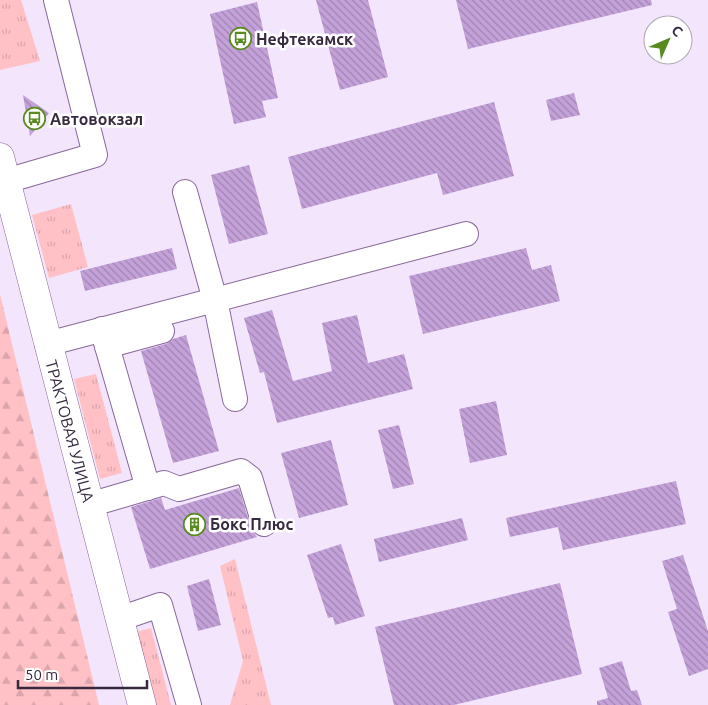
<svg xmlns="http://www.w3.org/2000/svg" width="708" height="705" viewBox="0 0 708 705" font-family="Ubuntu,sans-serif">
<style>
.grass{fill:url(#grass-tufts)}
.forest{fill:url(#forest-firs)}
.building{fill:url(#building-back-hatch)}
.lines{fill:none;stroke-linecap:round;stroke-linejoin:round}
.minor-casing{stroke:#87689b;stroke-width:26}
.major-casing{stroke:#87689b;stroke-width:29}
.minor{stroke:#fff;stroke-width:24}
.major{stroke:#fff;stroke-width:28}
.labels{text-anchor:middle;stroke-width:5;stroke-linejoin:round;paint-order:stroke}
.poi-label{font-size:16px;font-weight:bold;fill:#37293f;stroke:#fff;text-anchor:start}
.street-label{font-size:16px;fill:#37293f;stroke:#fff}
</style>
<defs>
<pattern id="grass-tufts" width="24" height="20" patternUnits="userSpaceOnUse" patternTransform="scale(1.25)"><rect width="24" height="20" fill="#ffc0c6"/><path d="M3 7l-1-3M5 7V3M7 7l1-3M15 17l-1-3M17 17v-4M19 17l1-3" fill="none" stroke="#dba5ab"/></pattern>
<pattern id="forest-firs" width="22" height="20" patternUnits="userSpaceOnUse" patternTransform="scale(1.25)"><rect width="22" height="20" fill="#ffc0c6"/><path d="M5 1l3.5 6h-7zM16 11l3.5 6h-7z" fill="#dba5ab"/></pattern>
<pattern id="building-back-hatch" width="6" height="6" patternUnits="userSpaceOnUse" patternTransform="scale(1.25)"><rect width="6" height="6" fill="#c4a2d9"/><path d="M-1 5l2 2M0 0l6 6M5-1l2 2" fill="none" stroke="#a084b1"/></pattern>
</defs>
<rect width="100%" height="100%" fill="#f3e5fc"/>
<g class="grass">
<polygon points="0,0 21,0 40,61 0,70"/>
<polygon points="71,204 88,267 49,278 32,215"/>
<polygon points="96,374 122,473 100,479 74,379"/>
<polygon points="235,559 271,705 230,705 243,661 220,566"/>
<polygon points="151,628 171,705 133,705 121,636"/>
</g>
<polygon class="forest" points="0,294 99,705 0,705"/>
<g class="building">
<polygon points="316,0 368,0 388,77 340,90"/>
<polygon points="456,0 651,0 652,5 468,49"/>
<polygon points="257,2 278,98 262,101 266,117 234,124 210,14"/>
<polygon points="574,93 580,115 551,121 546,100"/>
<polygon points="23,95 49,113 30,136"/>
<polygon points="494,102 514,176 443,195 437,173 302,209 288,157"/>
<polygon points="249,165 268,234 229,244 211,175"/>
<polygon points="172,248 177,269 85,291 80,271"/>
<polygon points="526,248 532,270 551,265 560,301 423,334 409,276"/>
<polygon points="272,310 293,381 332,371 322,323 357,315 368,363 404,354 413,389 277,423 264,372 260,373 244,318"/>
<polygon points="186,335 219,451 173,463 141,351 166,344 173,339"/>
<polygon points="496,401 507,455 470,463 459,409"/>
<polygon points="399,425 414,484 393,489 378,430"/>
<polygon points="331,440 348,505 299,518 281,453"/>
<polygon points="676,481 686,524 563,550 558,527 510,537 506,518"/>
<polygon points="239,488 251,528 257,537 150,569 131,507 161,498 165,510"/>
<polygon points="462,518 468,540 379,562 374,539"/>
<polygon points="341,544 365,616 335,625 333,617 328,618 307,555"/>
<polygon points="683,555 708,631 708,669 689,676 668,612 677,609 662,561"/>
<polygon points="209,579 221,625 198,631 187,586"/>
<polygon points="560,583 582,674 454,705 394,705 375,627"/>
<polygon points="622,661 631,691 637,690 642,705 597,705 597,701 608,698 599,668"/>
</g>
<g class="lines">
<defs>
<g id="minor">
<polyline points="6,181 95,155 56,0"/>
<polyline points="185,192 215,300 235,399"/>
<polyline points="102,329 148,488"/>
<polyline points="47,344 466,234"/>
<polyline points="107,346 162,331"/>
<polyline points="89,505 164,483 179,489 241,471 250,478 264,524"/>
<polyline points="119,619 160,605 189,705"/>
</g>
<polyline id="major" points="0,157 142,705"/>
</defs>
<use href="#minor" class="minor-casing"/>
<use href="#major" class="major-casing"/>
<use href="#minor" class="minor"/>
<use href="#major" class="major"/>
</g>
<defs>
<symbol id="bus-ring" viewBox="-11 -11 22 22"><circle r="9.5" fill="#fff" stroke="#598a20" stroke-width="1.5"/><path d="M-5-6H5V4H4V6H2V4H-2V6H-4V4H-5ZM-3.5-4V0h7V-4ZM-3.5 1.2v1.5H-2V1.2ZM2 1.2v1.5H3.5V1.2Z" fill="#598a20"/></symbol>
<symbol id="building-ring" viewBox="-11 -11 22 22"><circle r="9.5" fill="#fff" stroke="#598a20" stroke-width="1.5"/><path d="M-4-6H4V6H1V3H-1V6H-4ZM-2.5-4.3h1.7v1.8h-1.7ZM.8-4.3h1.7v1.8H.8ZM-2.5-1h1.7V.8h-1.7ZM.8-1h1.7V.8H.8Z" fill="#598a20"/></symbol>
</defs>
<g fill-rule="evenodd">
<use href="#bus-ring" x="228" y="26" width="25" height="25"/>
<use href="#bus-ring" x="22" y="106" width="25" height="25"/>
<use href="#building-ring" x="182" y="512" width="25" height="25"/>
</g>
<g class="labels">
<g class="poi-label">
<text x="256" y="45">Нефтекамск</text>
<text x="50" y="125">Автовокзал</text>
<text x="210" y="530">Бокс Плюс</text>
</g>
<g class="street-label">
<text transform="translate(70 431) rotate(75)" y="6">ТРАКТОВАЯ УЛИЦА</text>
</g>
</g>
<g transform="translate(668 40) rotate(45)"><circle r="24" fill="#ffffff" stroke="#afa9b2"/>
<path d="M0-4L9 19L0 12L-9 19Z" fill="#598a20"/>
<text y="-8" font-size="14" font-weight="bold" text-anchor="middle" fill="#37293f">С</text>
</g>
<path d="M18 680v8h129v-8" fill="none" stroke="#37293f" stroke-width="2.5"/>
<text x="25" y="680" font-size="15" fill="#37293f" stroke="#ffffff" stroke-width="4" paint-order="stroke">50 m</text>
</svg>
